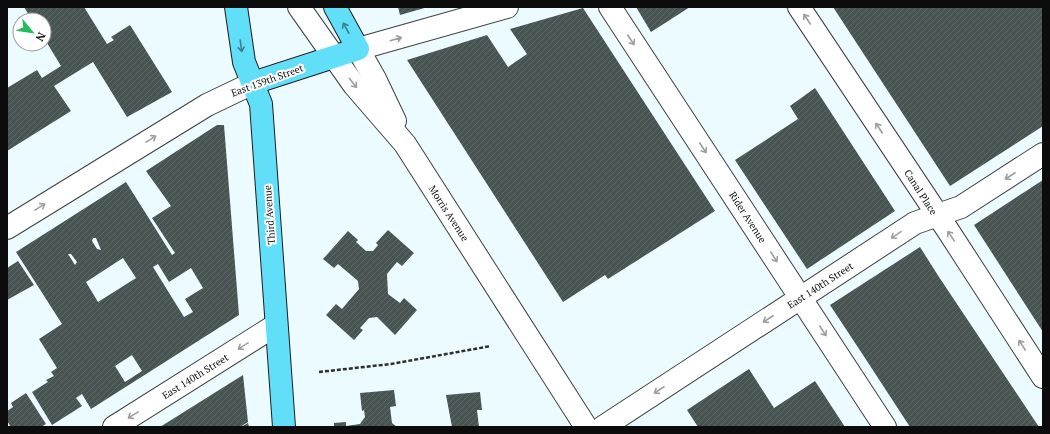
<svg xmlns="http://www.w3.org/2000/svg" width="1050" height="434" viewBox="0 0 1050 434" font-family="'PT Serif',serif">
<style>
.building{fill:url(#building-hatch);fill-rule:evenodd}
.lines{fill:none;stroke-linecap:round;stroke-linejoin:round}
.minor-casing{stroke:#3f3f3f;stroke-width:24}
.major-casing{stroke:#1d1d1d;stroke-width:24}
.path{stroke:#2e2e2e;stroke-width:2.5;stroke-dasharray:4 2;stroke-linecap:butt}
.minor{stroke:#fff;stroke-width:22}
.major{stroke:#61dff9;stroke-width:22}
.oneway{stroke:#9e9e9e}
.oneway2{stroke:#3b808e}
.labels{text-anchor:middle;stroke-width:4;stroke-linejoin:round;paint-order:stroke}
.street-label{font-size:10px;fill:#0c0c0c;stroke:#fff}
</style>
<defs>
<pattern id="building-hatch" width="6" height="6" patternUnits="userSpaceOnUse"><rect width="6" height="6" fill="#485452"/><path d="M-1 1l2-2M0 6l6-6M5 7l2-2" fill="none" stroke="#5e6866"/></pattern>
</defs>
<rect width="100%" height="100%" fill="#ebfbff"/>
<g class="building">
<polygon points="24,7 84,7 107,44 114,40 111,37 130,25 172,92 127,117 93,62 54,86 71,111 7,151 7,88 37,70 42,78 61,66 44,38 44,20 32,20"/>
<polygon points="398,7 428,7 400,15"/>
<polygon points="636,7 690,7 651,32"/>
<polygon points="833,7 1043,7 1043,126 950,186"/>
<polygon points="583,8 715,211 608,279 605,275 563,302 407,60 487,35 508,67 527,54 510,29"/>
<polygon points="815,88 895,211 807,269 735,160 798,119 790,106"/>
<path d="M217,125H224L239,315L91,409L82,394L76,398L82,406L52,425L32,392L48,382L46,380L54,376L51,372L57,368L39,339L62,324L16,252L126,182L172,255L175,253L152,218L171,206L146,171ZM93,238H96L101,250L97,249L92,241ZM68,254H71L77,262L75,265ZM123,258L136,278L98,302L86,282ZM158,264L169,282L191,268L203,288L185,299L193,312L184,317L153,267ZM132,355L142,371L125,382L115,366Z"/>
<polygon points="1043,180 1043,332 974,225"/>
<polygon points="388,230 414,253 402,266 397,262 387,274 388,294 400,303 404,298 417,310 395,335 377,317 369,318 360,328 363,330 354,340 326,315 336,304 342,309 359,289 358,281 338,264 334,268 323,259 348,231 358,240 356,242 366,251 373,251 378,245 376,243"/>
<polygon points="920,247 939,277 1039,427 910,427 865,358 830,305"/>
<polygon points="18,261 34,285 7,300 7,268"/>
<polygon points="749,369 774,408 815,381 845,427 698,427 687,410"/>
<polygon points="243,375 248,422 240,427 160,427"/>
<polygon points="394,390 396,406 390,407 392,423 397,427 334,427 334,423 346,422 346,426 360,424 365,417 364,410 362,411 360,393"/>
<polygon points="480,392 482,410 477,410 479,427 452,427 446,395"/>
<polygon points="26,393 46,424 41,427 11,427 7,421 7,411 13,407 11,403"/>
<polygon points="248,423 249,427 241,427"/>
</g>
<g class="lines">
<defs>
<g id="minor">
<polyline points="299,7 354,85 405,144 586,427"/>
<polyline points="610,7 885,427"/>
<polyline points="799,7 949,232 1043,377"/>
<polyline points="395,121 375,79 358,49 507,7"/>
<polyline points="7,228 207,105 253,83"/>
<polyline points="114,427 276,325"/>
<polyline points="603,427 915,223 961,207 1043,154"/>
</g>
<g id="major">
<polyline points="236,7 244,62 261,104 284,427"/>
<polyline points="253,83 358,49 335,7"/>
</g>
</defs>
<use href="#minor" class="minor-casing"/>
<use href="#major" class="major-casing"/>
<polyline class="path" points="319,372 391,364 491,346"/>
<use href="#minor" class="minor"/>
<use href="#major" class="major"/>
</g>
<defs><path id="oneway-shaft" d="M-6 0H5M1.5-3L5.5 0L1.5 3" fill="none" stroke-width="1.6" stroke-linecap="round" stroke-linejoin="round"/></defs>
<g class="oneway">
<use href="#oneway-shaft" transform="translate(807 19) rotate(-123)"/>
<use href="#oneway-shaft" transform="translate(396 39) rotate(-16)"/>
<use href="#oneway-shaft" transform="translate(631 40) rotate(57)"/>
<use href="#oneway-shaft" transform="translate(353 83) rotate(52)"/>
<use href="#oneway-shaft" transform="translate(879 128) rotate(-123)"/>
<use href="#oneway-shaft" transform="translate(151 139) rotate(-32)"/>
<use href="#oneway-shaft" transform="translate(703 148) rotate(57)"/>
<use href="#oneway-shaft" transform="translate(1010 176) rotate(147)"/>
<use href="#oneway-shaft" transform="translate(40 207) rotate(-32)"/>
<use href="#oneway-shaft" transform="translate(896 235) rotate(146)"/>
<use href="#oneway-shaft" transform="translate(951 236) rotate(-124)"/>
<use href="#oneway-shaft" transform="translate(774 257) rotate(57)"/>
<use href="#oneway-shaft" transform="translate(768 319) rotate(147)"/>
<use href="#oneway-shaft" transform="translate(823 331) rotate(57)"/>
<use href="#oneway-shaft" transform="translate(1022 345) rotate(-123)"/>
<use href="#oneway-shaft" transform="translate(243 346) rotate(148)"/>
<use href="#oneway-shaft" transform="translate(659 390) rotate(147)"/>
<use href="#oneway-shaft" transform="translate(133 415) rotate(148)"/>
</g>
<g class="oneway2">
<use href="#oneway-shaft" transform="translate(346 28) rotate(-119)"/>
<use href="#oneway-shaft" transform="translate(241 46) rotate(82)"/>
</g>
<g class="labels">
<g class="street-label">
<text transform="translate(267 80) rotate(-20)" y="4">East 139th Street</text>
<text transform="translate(921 192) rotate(57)" y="4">Canal Place</text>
<text transform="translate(449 213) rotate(57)" y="4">Morris Avenue</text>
<text transform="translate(269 215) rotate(-94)" y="4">Third Avenue</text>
<text transform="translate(748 217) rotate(57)" y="4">Rider Avenue</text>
<text transform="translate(820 285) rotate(-33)" y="4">East 140th Street</text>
<text transform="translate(195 376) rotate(-32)" y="4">East 140th Street</text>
</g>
</g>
<rect width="1050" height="434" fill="none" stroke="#0c0c0c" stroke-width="16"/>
<g transform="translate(32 32) rotate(119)"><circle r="19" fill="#ffffff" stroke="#9e9e9e"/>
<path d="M0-3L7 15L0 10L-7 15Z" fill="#24bb5b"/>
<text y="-6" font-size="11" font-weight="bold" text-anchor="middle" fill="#0c0c0c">N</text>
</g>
</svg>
